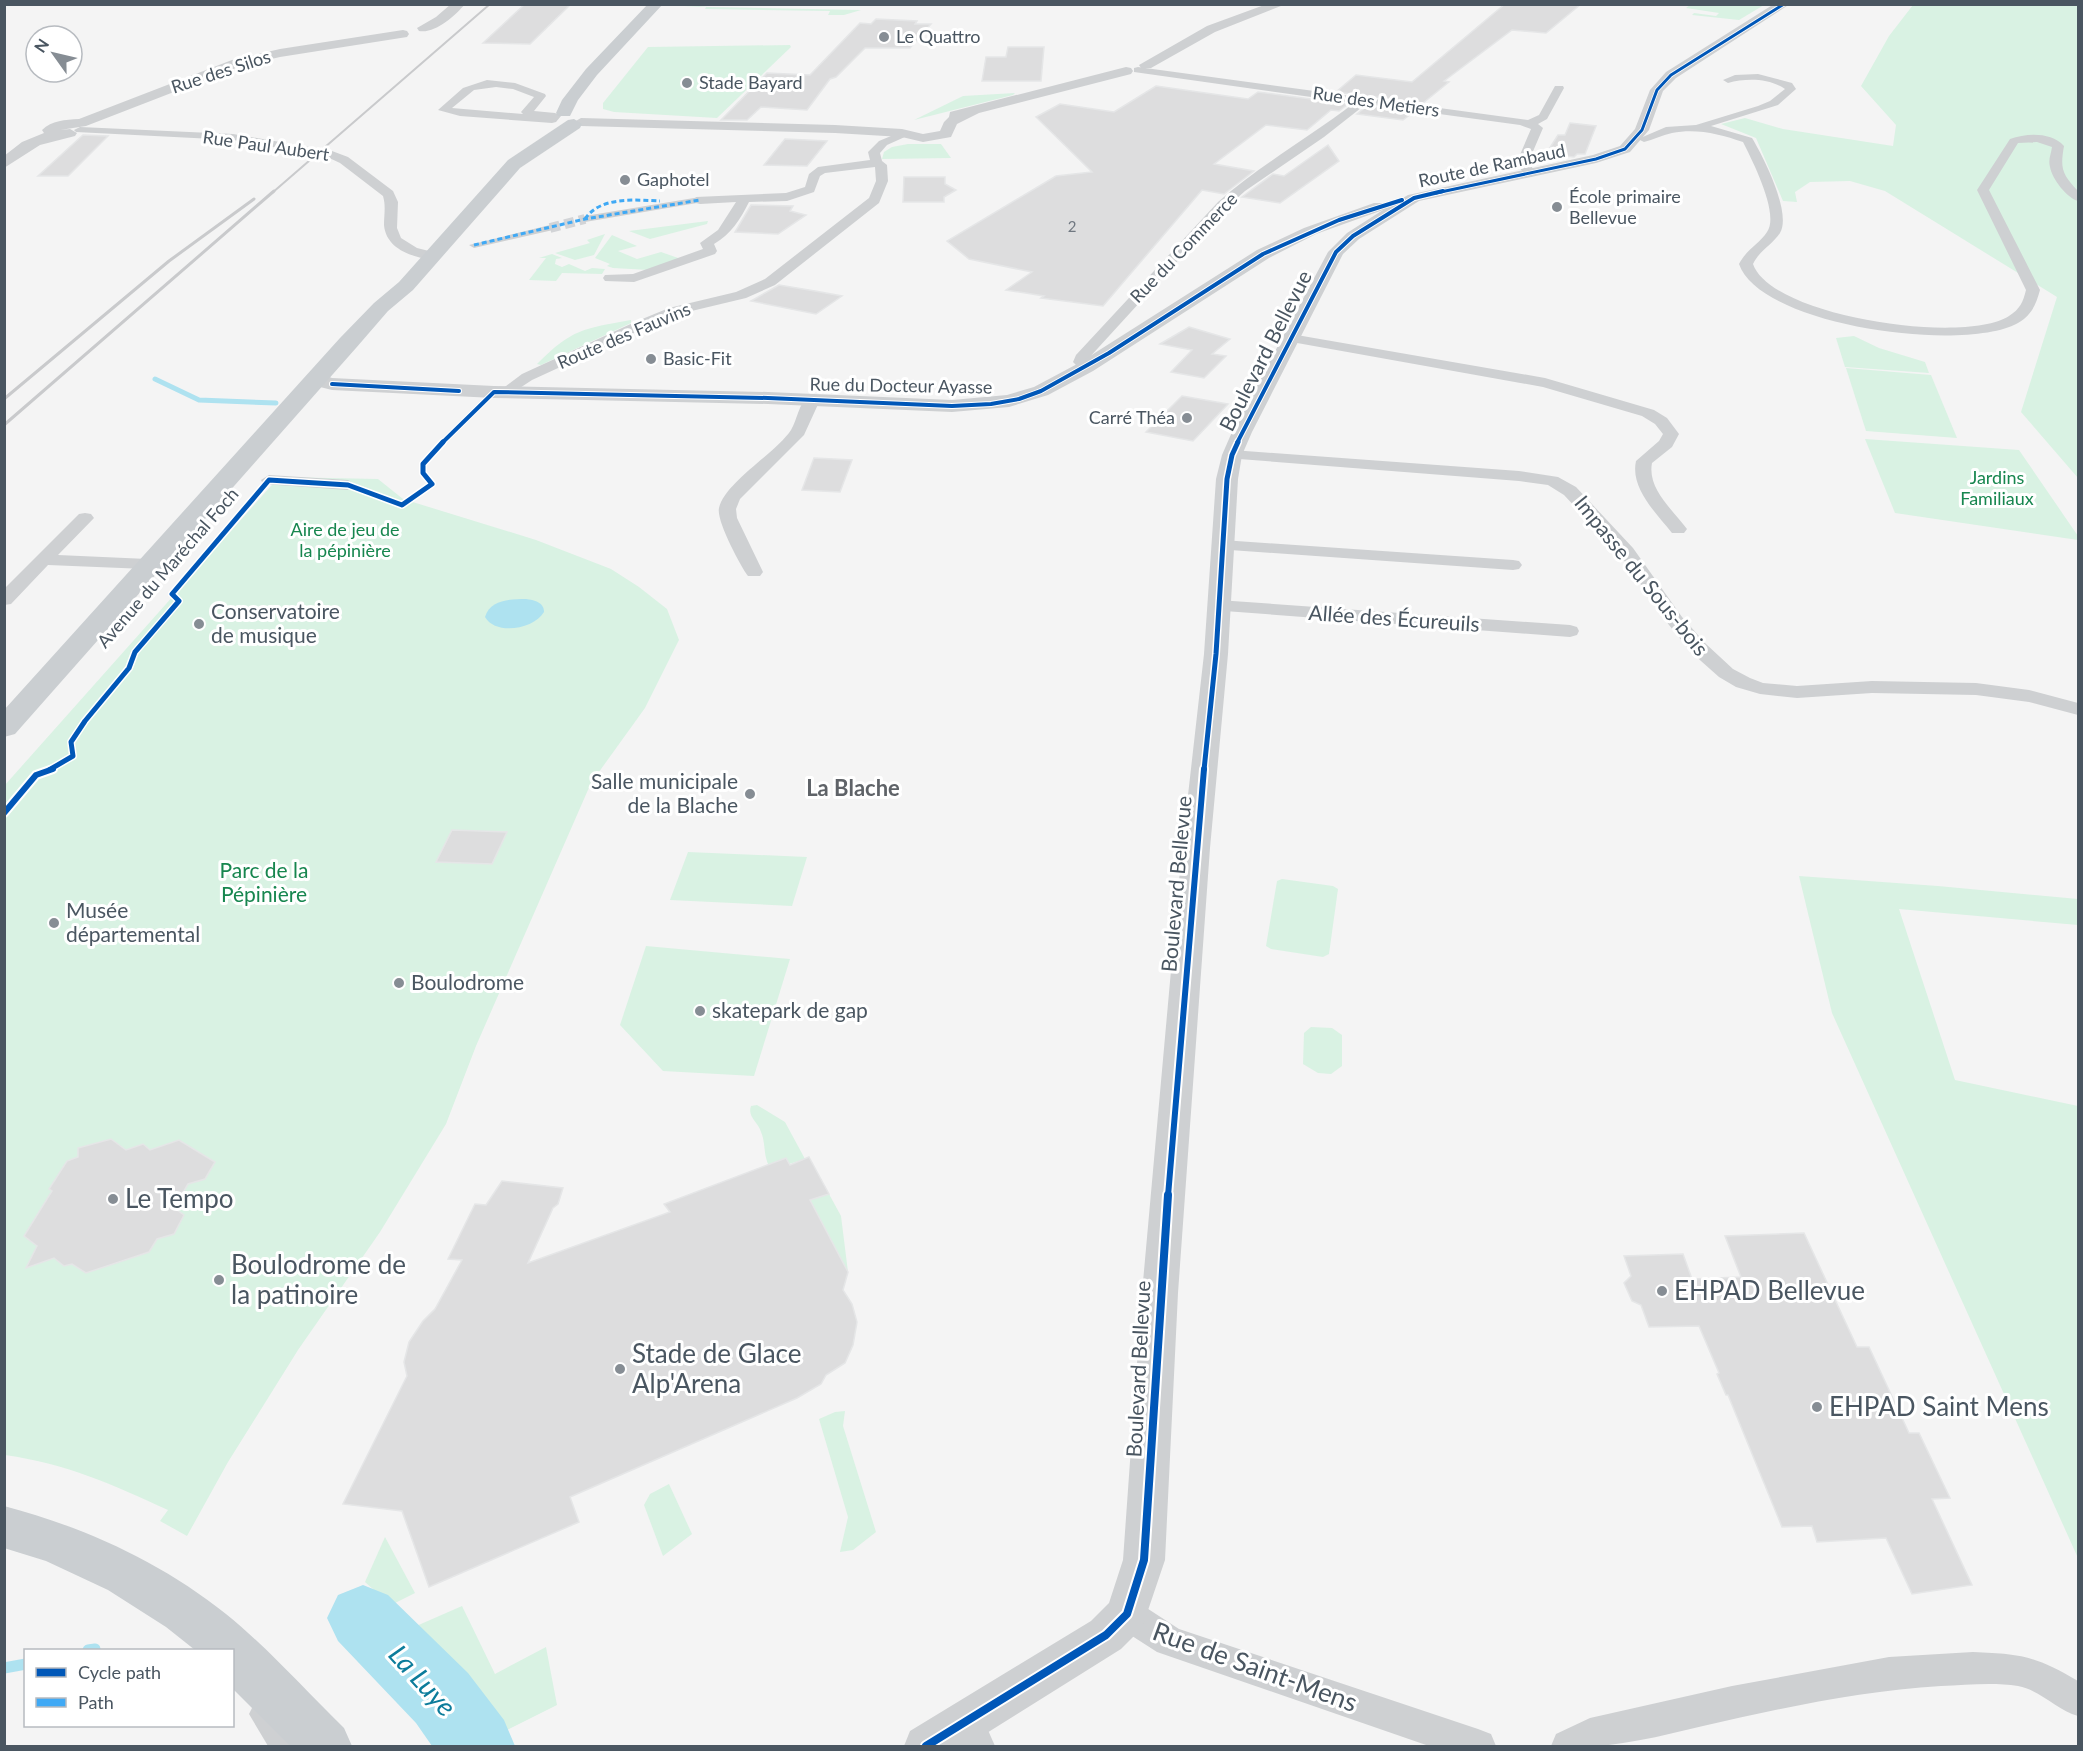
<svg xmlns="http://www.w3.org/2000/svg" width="2083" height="1751" viewBox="0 0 2083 1751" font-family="Lato,sans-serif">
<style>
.green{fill:#d9f2e3}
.water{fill:#aee2f0}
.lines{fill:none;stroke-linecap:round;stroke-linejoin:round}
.stream-far1{stroke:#aee2f0;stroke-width:5}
.stream{stroke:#aee2f0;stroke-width:11}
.river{fill:#aee2f0;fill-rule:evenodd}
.building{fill:#ddddde;stroke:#e5e6e7;stroke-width:1.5}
.pedestrian-tunnel{stroke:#d2d4d7;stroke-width:10;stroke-dasharray:10 5;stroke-linecap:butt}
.pedestrian{fill:#ced0d2;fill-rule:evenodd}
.minor{fill:#ced0d2;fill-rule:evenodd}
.tertiary{fill:#ced0d2;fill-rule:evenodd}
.primary{fill:#caced1;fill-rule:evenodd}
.rail-far1{stroke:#c9cacc;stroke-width:2}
.rail{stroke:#c9cacc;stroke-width:3}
.quiet{stroke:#3fa9f5;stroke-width:3;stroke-dasharray:5 3;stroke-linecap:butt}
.cycleway-far4-casing{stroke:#fff;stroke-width:4.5}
.cycleway-far3-casing{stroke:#fff;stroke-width:6}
.cycleway-far2-casing{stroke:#fff;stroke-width:8}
.cycleway-far1-casing{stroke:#fff;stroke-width:10}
.cycleway-casing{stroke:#fff;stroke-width:12}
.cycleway-far4{stroke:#0057b8;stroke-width:3}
.cycleway-far3{stroke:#0057b8;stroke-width:4}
.cycleway-far2{stroke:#0057b8;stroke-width:5}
.cycleway-far1{stroke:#0057b8;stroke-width:6}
.cycleway{stroke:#0057b8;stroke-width:8}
.poi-dot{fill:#868d94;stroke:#fff;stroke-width:2}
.labels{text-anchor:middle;stroke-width:6;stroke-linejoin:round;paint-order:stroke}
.far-number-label{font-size:15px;fill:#707881}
.far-poi-label{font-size:18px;fill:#4a5661;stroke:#fff;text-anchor:start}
.far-street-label{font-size:18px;fill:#4a5661;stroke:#fff}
.far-park-label{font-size:18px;fill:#17864f;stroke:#fff}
.street-label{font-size:21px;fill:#4a5661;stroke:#fff}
.poi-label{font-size:21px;fill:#4a5661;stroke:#fff;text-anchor:start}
.park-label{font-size:21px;fill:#17864f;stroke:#fff}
.neighbourhood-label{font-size:22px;font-weight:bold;fill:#5f6368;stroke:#fff}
.near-poi-label{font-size:26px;fill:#4a5661;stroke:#fff;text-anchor:start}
.near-street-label{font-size:26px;fill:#4a5661;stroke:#fff}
.near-water-label{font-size:27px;font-style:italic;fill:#0c7c9b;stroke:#fff}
</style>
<rect width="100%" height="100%" fill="#f4f4f4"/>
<g class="green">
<polygon points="690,5 708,7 861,10 844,15 828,15 830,11 705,9 706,7 684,6"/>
<polygon points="1686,5 1764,5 1739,20 1692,15 1694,13 1716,16 1719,13 1686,8 1690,5"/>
<polygon points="1913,5 2078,5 2078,478 2021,412 2057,297 1885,191 1850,181 1810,182 1795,192 1797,202 1783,201 1756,138 1721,124 1745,118 1783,129 1893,146 1896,125 1861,86 1889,36"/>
<polygon points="790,45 791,47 717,118 614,112 603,109 603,103 648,47"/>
<polygon points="1015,93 1013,95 914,120 963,96"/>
<polygon points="908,144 941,144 951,158 882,159 884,152 892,147"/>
<polygon points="708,221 707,224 650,239 629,231"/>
<polygon points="605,234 594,255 575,260 555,253 590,243 587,240"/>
<polygon points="612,235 637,246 618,251 637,259 661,252 681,259 649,270 613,268 607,266 610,264 595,258"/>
<polygon points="552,254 562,258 556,259 555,264 562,267 569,264 585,271 592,268 605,269 602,274 562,273 556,281 529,280 546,258 539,258"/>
<path d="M631,320V323L541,365L537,364C573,328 583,329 631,320Z"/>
<polygon points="1854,336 1879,348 1925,362 1929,373 1845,367 1836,338"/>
<polygon points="1846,368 1931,375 1957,438 1866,431"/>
<polygon points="1865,439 2019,450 2078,536 2078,540 1895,513"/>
<path d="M279,477L378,479L403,499L536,540L611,569L639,587L667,609L679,640L645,708L591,783L476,1046L446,1124L380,1232L298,1350L228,1462L187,1536L160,1521L168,1510C111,1484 68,1464 5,1455V785Z"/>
<polygon points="688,852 807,857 792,906 670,900"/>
<polygon points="1799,876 1938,886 2078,899 2078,925 1899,909 1955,1080 2078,1106 2078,1558 1832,1013"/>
<polygon points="1282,879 1333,886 1338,889 1329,954 1323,957 1271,949 1266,946 1277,881"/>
<polygon points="646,946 790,959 754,1076 663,1071 620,1025"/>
<polygon points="1311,1027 1332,1028 1342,1035 1342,1066 1331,1074 1318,1073 1303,1064 1304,1033"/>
<path d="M757,1105L785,1122L805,1159L789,1164L786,1158L769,1166C763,1154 766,1144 761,1132C758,1122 747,1117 751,1106Z"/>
<polygon points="829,1194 841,1216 848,1272 810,1200"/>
<polygon points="845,1411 843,1426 876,1532 853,1550 840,1552 848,1517 819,1419 835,1412"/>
<polygon points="669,1484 692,1534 663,1556 644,1505 650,1494"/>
<polygon points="385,1537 415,1593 391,1605 365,1582"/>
<polygon points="462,1606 495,1674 546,1647 557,1705 505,1731 464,1681 414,1627"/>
</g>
<path class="water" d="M526,599C534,600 544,602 544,612C534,629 496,636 485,617C490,600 510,599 526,599Z"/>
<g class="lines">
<polyline class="stream-far1" points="155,379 199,400 276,403"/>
<g class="stream">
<polyline points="88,1650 95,1649"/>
<polyline points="4,1668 26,1664"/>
</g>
<polygon class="river" points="363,1585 388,1595 468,1673 504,1720 515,1746 432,1746 416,1723 338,1641 327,1618 338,1595"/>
</g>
<g class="building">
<polygon points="525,4 571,4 530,44 483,43"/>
<polygon points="1505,4 1581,4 1546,33 1512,30 1444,81 1449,82 1423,103 1336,92 1356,75 1412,82"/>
<polygon points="876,19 917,21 915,24 931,24 910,48 865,48 836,77 830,79 807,110 761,107 747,120 721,120 767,73 810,75 860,23 871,24"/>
<polygon points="1008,47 1044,47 1041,81 982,81 986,57 1006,57"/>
<polygon points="1156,86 1248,99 1258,92 1348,104 1339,111 1331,110 1307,130 1266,125 1214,164 1254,171 1224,194 1202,190 1103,306 1041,298 1044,296 1006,290 1032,272 969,259 947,241 1056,176 1092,172 1036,117 1060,104 1114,112"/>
<polygon points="1367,106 1412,113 1403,120 1357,114"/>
<polygon points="1570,123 1596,126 1585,154 1577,154 1574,157 1546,154 1558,135 1565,135"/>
<polygon points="83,135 108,136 68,176 38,176"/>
<polygon points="785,139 827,141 807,166 764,165"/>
<polygon points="1328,145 1339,161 1280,203 1242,197 1273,174 1284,176"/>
<polygon points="904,177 945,177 945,184 956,190 944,197 944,202 903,202"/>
<polygon points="751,205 793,206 790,211 806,215 778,234 735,232"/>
<polygon points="779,285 815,291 842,296 816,314 751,301"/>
<polygon points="1189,327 1230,339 1212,354 1226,356 1204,378 1171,372 1192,350 1160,344"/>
<polygon points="1182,396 1228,404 1193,441 1146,432"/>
<polygon points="814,458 852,460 840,492 802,490"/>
<polygon points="452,830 507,832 492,864 436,862"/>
<polygon points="111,1139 126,1150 143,1144 150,1150 179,1140 215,1162 205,1179 188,1184 174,1208 184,1215 174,1234 157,1239 149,1252 86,1273 72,1264 64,1266 54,1258 26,1268 37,1246 24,1236 52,1191 49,1189 67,1161 78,1157 78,1148"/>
<polygon points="809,1157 829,1194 810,1200 848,1272 843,1290 852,1304 857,1322 853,1345 845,1363 826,1375 821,1384 797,1398 570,1497 579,1522 429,1587 402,1511 343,1504 407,1376 404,1362 409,1342 423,1321 435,1309 462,1260 448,1259 475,1204 486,1205 502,1181 563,1188 558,1204 553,1208 528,1263 670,1212 664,1204 786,1158 790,1165"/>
<polygon points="1804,1233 1857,1347 1869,1347 1909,1433 1919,1433 1950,1498 1932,1499 1972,1585 1912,1594 1886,1538 1817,1542 1812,1526 1782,1527 1728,1395 1726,1395 1717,1374 1719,1373 1699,1326 1649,1327 1641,1305 1632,1301 1624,1283 1631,1276 1624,1256 1683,1254 1692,1279 1741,1277 1725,1236"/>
</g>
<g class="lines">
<polyline class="pedestrian-tunnel" points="550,228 585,219"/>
<g class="pedestrian">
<polygon points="700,197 703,198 703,202 585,222 580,219 585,216"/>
<polygon points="550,225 555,228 553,230 474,248 469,245"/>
</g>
<g class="minor">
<path d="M1138,67L1528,120L1539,115L1555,86H1563L1564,88L1547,119L1538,124L1543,128L1528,163L1537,173L1531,177L1527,176L1516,164L1531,129L1520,125L1366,104L1324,137L1245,191L1226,208L1088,359L1093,367L1086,371L1081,370L1073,362L1076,355L1218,202C1260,165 1310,137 1354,103L1134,72V68Z"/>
<path d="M1758,74L1792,83L1796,89L1778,105L1711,126L1752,138C1763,156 1792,213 1780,233C1772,245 1759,251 1753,264C1771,317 1965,345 2009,316C2020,309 2023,302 2026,290L1977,190L2010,139C2027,133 2051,132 2064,146C2060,169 2062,174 2078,191V201C2067,198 2052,179 2050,167C2048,160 2051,154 2052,147L2037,142L2018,143L1989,190L2040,290C2036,304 2032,315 2018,323C1965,353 1761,327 1739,264C1746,250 1759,244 1767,232C1780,214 1752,160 1743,142C1720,134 1696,128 1672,133C1662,135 1653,140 1644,142L1638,139L1666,127L1696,125L1758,106L1770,101L1785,89C1769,78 1746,78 1728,83L1723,80L1735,75Z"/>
<path d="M487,80L515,83L545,94L546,96L534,111L555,113L561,116L556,122L552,123L460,116L438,110L463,88ZM496,87L513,89L534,97L521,112L523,114L452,108L474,90Z"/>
<path d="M80,127L233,134L332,151L348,157L393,191L398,202L397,228L401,238L417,248L437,253L439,256L432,260C412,257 386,249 384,225C384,215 386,206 383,196L340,163L325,156L233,140L76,132L74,130Z"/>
<path d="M903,131L909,134L907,136L887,145L880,153L882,161L887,165L888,181L879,203L775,285L746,298L679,314L645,328L532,380L506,397L498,392L522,374L635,322L669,308L736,292L765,279L869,198L876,181L875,167L825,173L820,176L814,192L787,201L749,202C740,220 731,234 714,244L717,251L715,254L634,282L605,281L603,278L605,275L633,274L703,249L700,243L718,230L736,202L700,204L696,203L694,200L696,197L786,193L805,187L809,174L818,167L870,160L868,152L879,141Z"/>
<path d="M1291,334L1545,378L1654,410L1667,418L1679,434L1672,447L1652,463C1647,489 1673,510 1687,529L1684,533H1672C1656,513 1630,488 1636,461L1659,441L1663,434L1655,424L1642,416L1543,387L1286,341L1284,338L1286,335Z"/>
<path d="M812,395L820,400L804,435L740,499L736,509L737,518L763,572L760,576H748C740,565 716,520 719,508C725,482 776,453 791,430C798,419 799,399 812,395Z"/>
<polygon points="1232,450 1519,471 1558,477 1576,487 1633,548 1682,617 1706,644 1733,669 1750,678 1763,683 1797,686 1872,681 1976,683 2029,690 2078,703 2078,715 2029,702 1976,695 1872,693 1797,698 1760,694 1736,687 1719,677 1692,653 1669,625 1621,556 1564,495 1548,485 1519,481 1226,458 1224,455"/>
<polygon points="269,475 348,480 356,485 348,490 263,484 261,480"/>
<polygon points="85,513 91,514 94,518 58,555 170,560 176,561 179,565 176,569 170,570 48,565 11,604 4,605 4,589 79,514"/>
<polygon points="1222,540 1513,560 1519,561 1522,565 1519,569 1513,570 1216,549 1213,545 1216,541"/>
<polygon points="1218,600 1570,625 1577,627 1579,631 1577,635 1570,637 1211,610 1209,606 1211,602"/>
<polygon points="1127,1599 1139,1603 1179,1629 1478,1729 1491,1734 1496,1746 1429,1746 1157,1652 1115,1625 1110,1614 1115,1603"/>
<path d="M1973,1652C2022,1654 2035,1656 2078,1681V1716C2057,1710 2040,1690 2018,1686C1993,1682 1966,1685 1941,1686C1861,1691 1781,1708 1703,1726C1653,1738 1603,1751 1551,1746L1556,1734L1590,1718L1732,1686L1889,1657Z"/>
<path d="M267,1697C286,1705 299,1728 306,1746H268L249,1714L255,1702Z"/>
<polygon points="967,1705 979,1710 995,1746 959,1746 949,1722 955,1710"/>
</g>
<g class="tertiary">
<path d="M451,4H465C455,16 435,34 419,31L417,28L436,17Z"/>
<polygon points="1267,4 1286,4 1215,32 1151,68 1141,68 1139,65 1207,26"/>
<polygon points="1774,4 1790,4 1676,78 1663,91 1649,130 1630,152 1596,163 1419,201 1359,239 1343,254 1252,432 1242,455 1238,479 1228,654 1210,848 1178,1293 1165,1560 1142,1628 1121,1649 966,1746 904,1746 910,1731 1091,1621 1109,1603 1123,1560 1142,1293 1182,848 1204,654 1216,479 1222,455 1232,432 1328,252 1347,233 1383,210 1316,234 1269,258 1093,371 1048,395 1009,407 952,412 768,404 494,398 332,390 316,386 307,378 310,374 317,372 332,378 494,386 768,392 952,400 1007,395 1034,387 1079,363 1257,250 1304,228 1374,203 1386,203 1388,206 1386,208 1408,195 1593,155 1620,146 1635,129 1650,90 1666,72"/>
<path d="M403,30L407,31L409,34L407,37L280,57L241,66L86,126L60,130L70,129L77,133L75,136L40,145L4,168V156L22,142L44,133L42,130C52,120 65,120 79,119L232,60L280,49Z"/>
<polygon points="1126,67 1131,68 1133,71 1131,74 979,113 957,124 951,137 923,142 902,137 835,133 581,126 574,122 581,118 835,125 902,129 923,134 940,131 944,122 949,117 950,112"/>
</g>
<g class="primary">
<polygon points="648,4 663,4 597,75 578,100 570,116 558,116 556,113 562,100 586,69"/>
<polygon points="574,119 582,124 580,128 520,168 413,290 388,311 356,348 15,734 4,737 4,710 340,338 374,303 399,282 508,160 568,120"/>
<path d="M4,1506C84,1527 161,1562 226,1614C268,1648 305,1690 344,1728L352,1746H290L232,1688V1650H195L166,1627L108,1590L46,1561L4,1548Z"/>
</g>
<polyline class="rail-far1" points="272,193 490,4"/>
<g class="rail">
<polyline points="4,399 169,261 254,199"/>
<polyline points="4,425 274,191"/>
</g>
<g class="quiet">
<path d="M585,219C600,196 636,200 660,201"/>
<polyline points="474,245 585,219 700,200"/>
</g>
<defs>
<polyline id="cycleway-far4" points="1436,193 1596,159 1625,149 1642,130 1657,90 1671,75 1784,4"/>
<g id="cycleway-far3">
<polyline points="332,384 459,391"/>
<polyline points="442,443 494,392 768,398 952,406 991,404 1019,399 1041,391 1109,353 1263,254 1339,220 1402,200"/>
<polyline points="1237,443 1336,252 1353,236 1414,198 1443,191"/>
</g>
<g id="cycleway-far2">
<polyline points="49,770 73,756 71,742 85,721 129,668 135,652 179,601 172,594 269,480 348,485 402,505 432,484 423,473 423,464 443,442"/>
<polyline points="1204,770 1216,654 1227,479 1232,455 1238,442"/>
</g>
<g id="cycleway-far1">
<polyline points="4,813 36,775 53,769"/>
<polyline points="1168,1196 1204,769"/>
</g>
<polyline id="cycleway" points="926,1746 1106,1635 1127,1614 1144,1560 1168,1195"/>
</defs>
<use href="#cycleway-far4" class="cycleway-far4-casing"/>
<use href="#cycleway-far3" class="cycleway-far3-casing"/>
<use href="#cycleway-far2" class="cycleway-far2-casing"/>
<use href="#cycleway-far1" class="cycleway-far1-casing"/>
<use href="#cycleway" class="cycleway-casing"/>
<use href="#cycleway-far4" class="cycleway-far4"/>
<use href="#cycleway-far3" class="cycleway-far3"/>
<use href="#cycleway-far2" class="cycleway-far2"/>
<use href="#cycleway-far1" class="cycleway-far1"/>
<use href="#cycleway" class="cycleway"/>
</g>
<g class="poi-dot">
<circle cx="884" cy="37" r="6"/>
<circle cx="687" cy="83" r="6"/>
<circle cx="625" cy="180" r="6"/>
<circle cx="1557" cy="207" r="6"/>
<circle cx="651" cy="359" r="6"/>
<circle cx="1187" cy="418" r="6"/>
<circle cx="199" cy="624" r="6"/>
<circle cx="750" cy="794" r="6"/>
<circle cx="54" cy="923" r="6"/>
<circle cx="399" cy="983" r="6"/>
<circle cx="700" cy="1011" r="6"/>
<circle cx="113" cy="1199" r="6"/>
<circle cx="219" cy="1280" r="6"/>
<circle cx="1662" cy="1291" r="6"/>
<circle cx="620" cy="1369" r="6"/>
<circle cx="1817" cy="1407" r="6"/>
</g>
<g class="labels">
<g class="far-number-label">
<text x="1072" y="232">2</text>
</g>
<g class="far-poi-label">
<text x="896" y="43">Le Quattro</text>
<text x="699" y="89">Stade Bayard</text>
<text x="637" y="186">Gaphotel</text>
<text x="1569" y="203">École primaire<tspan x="1569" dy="21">Bellevue</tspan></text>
<text x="663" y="365">Basic-Fit</text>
<text x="1175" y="424" text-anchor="end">Carré Théa</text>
</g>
<g class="far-street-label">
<text transform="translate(221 72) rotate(-18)" y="6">Rue des Silos</text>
<text transform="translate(1376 102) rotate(8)" y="6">Rue des Metiers</text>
<text transform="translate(266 146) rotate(8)" y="6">Rue Paul Aubert</text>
<text transform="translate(1492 166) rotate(-12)" y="6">Route de Rambaud</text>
<text transform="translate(1184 248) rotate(-46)" y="6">Rue du Commerce</text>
<text transform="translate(624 336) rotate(-23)" y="6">Route des Fauvins</text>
<text transform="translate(901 386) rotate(1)" y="6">Rue du Docteur Ayasse</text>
<text transform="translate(168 568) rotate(-49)" y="6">Avenue du Maréchal Foch</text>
</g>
<g class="far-park-label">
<text x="1997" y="484">Jardins<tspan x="1997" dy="21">Familiaux</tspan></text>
<text x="345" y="536">Aire de jeu de<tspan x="345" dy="21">la pépinière</tspan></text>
</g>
<g class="street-label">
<text transform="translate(1266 351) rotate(-63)" y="7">Boulevard Bellevue</text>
<text transform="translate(1641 576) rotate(51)" y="7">Impasse du Sous-bois</text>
<text transform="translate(1394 619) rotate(4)" y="7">Allée des Écureuils</text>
<text transform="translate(1177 884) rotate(-85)" y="7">Boulevard Bellevue</text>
<text transform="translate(1139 1369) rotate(-87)" y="7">Boulevard Bellevue</text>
</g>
<g class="poi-label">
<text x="211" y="619">Conservatoire<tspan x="211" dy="24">de musique</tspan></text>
<text x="738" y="789" text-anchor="end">Salle municipale<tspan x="738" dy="24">de la Blache</tspan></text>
<text x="66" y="918">Musée<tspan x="66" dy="24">départemental</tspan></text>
<text x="411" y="990">Boulodrome</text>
<text x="712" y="1018">skatepark de gap</text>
</g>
<g class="park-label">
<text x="264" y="878">Parc de la<tspan x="264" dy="24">Pépinière</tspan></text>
</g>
<g class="neighbourhood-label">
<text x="853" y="796">La Blache</text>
</g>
<g class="near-poi-label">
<text x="125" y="1208">Le Tempo</text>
<text x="231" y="1274">Boulodrome de<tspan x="231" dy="30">la patinoire</tspan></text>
<text x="1674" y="1300">EHPAD Bellevue</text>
<text x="632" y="1363">Stade de Glace<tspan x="632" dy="30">Alp'Arena</tspan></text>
<text x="1829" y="1416">EHPAD Saint Mens</text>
</g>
<g class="near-street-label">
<text transform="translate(1255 1667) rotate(20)" y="9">Rue de Saint-Mens</text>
</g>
<g class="near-water-label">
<text transform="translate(422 1681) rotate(48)" y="9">La Luye</text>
</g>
</g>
<rect width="2083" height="1751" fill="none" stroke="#4a5661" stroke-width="12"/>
<rect x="24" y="1649" width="210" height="78" fill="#ffffff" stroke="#b7bbc0" stroke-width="1.5"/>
<rect x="36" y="1668" width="30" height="9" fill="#0057b8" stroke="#b7bbc0" stroke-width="1.5"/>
<text x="78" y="1679" font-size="18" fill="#4a5661">Cycle path</text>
<rect x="36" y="1698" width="30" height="9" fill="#3fa9f5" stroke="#b7bbc0" stroke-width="1.5"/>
<text x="78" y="1709" font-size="18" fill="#4a5661">Path</text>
<g transform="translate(54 54) rotate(304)"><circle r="28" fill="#ffffff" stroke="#b7bbc0" stroke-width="1.5"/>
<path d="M0-4.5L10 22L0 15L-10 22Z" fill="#868d94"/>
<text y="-9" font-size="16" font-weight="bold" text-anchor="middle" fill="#4a5661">N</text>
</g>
</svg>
